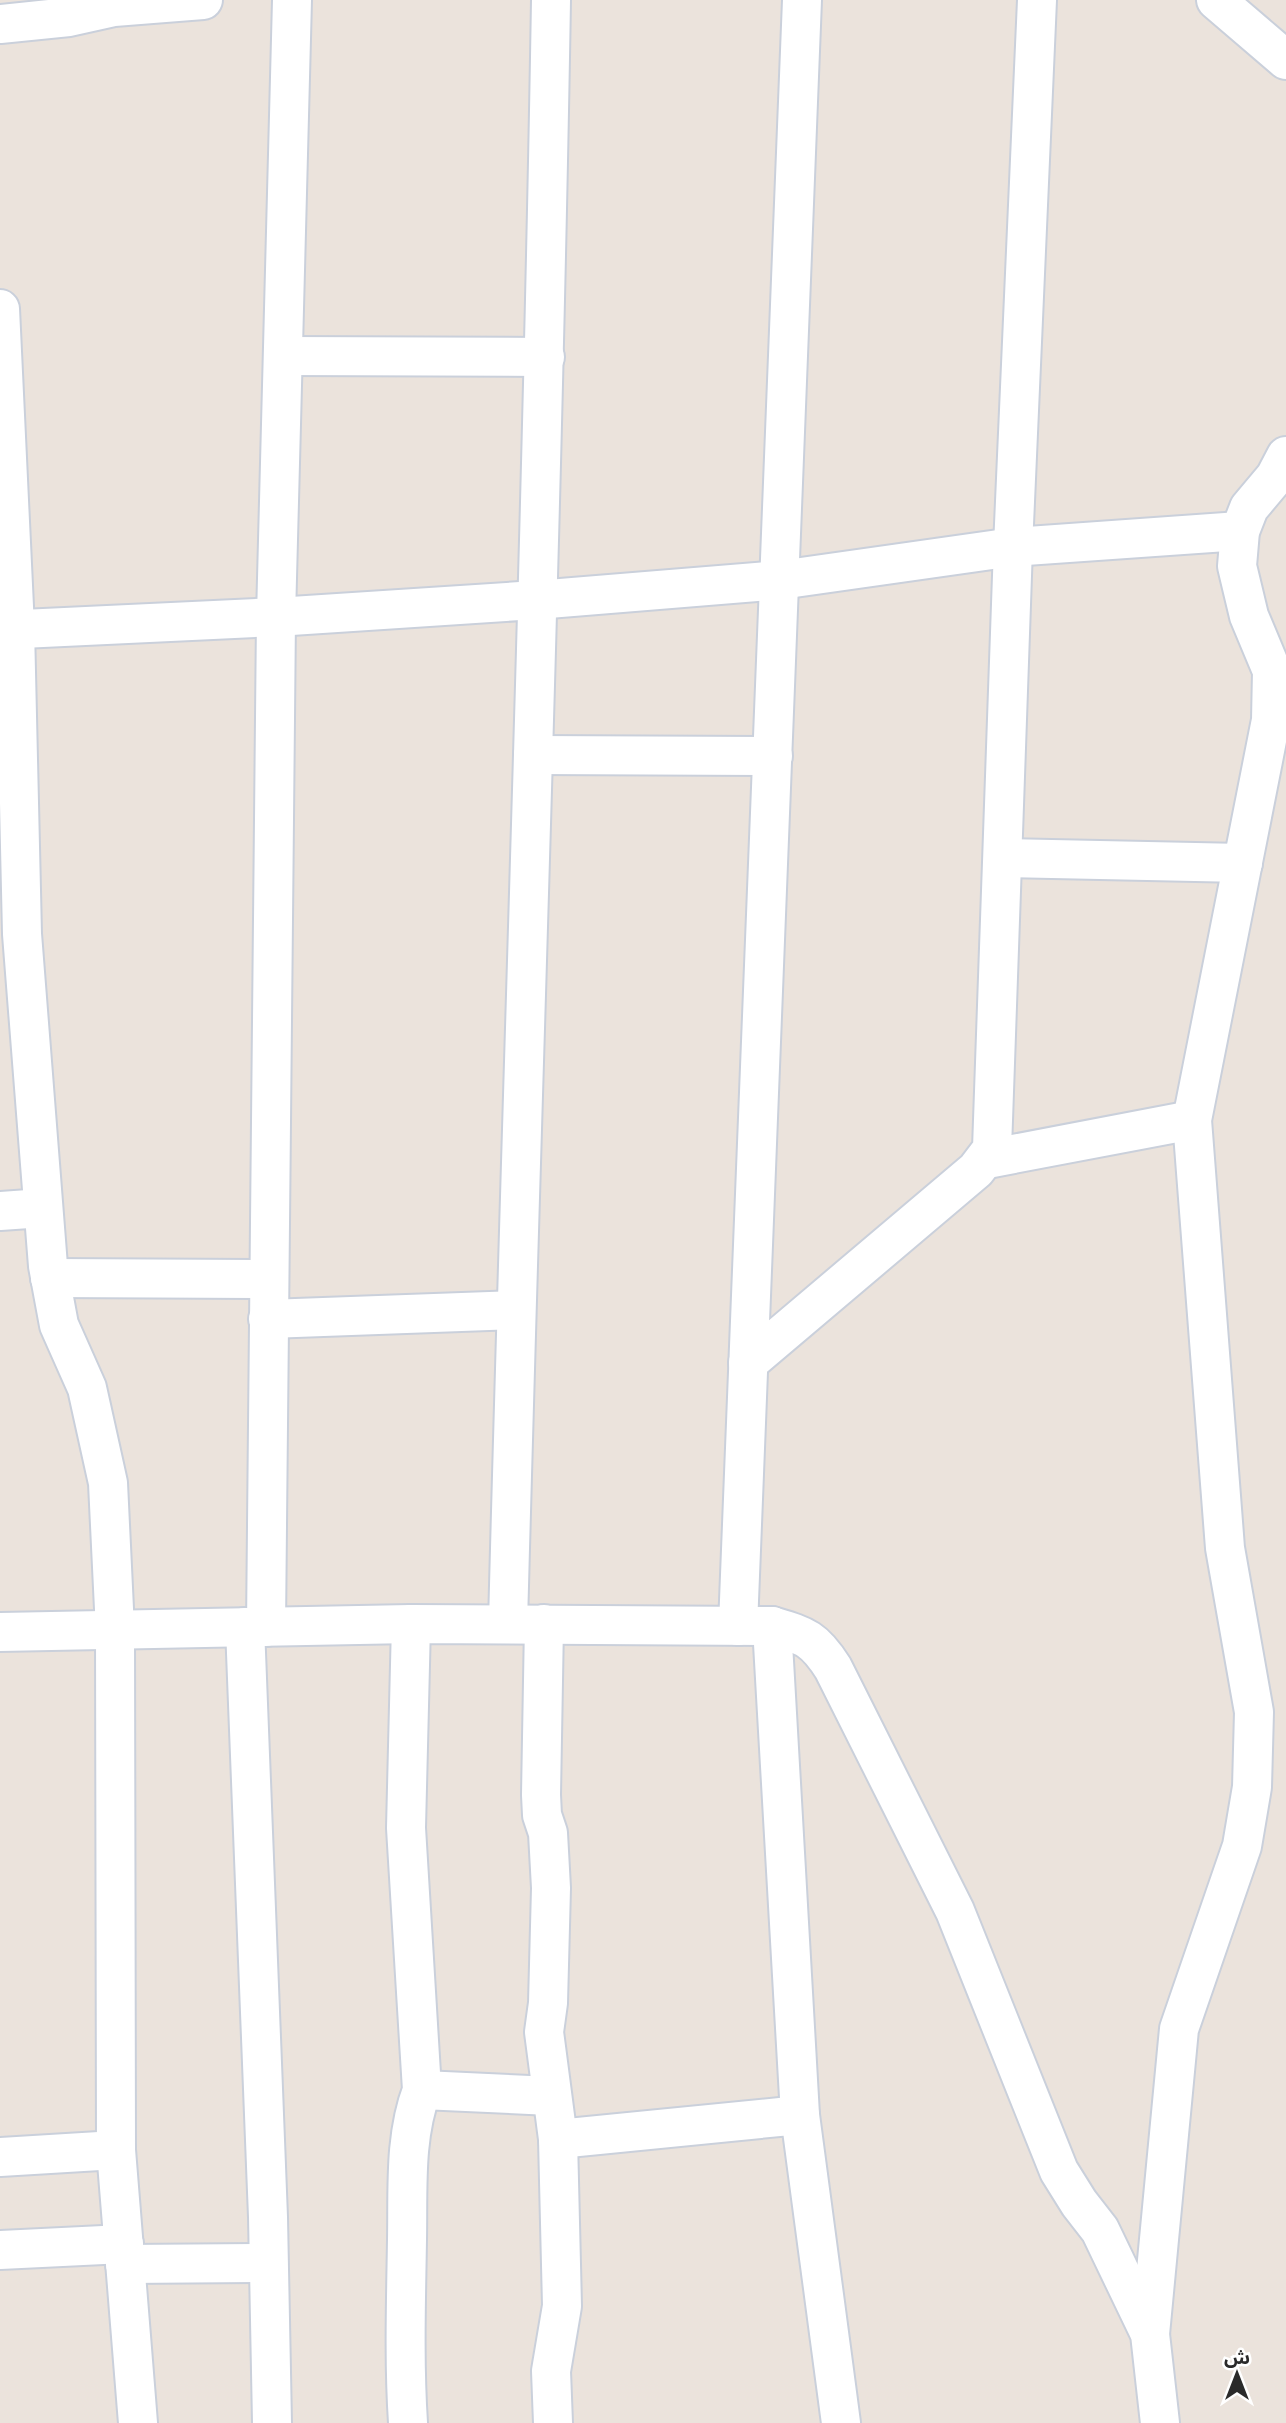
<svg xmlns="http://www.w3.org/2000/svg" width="1286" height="2423" viewBox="0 0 1286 2423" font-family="'Golos Text','Noto Sans Arabic',sans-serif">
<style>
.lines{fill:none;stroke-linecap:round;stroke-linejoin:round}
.minor-casing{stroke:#cad0db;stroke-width:42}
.minor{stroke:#fff;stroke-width:38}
</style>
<rect width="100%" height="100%" fill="#ebe3dc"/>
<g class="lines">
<defs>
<g id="minor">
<polyline points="1216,0 1286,60"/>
<polyline points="0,24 69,17 114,7 203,0"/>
<polyline points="0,309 15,628 22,934 48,1266 59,1325 87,1388 108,1483 115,1630 116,2150 138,2423"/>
<polyline points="283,356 545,357"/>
<polyline points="0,630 276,617 536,600 780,580 1013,547 1240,531"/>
<polyline points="533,755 773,756"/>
<polyline points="1003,858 1243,863"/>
<polyline points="987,1159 1192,1120"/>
<polyline points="0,1211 43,1208"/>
<polyline points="50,1278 269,1279"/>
<polyline points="268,1319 516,1310"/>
<polyline points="748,1363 976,1170 992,1149 1013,547 1037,0"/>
<path d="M508,1624C522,1083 542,542 551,0"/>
<polyline points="544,1624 541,1795 542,1815 548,1833 551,1888 548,2003 544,2032 558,2139 562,2306 551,2371 553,2423"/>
<polyline points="738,1626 802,0"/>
<polyline points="772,1626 800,2115 841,2423"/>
<polyline points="245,1627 268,2217 272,2423"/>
<polyline points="266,1627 276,617 292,0"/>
<path d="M0,1632L411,1624L772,1626C805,1636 814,1638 833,1668L955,1911L1059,2171L1079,2203L1100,2230L1150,2334L1160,2423"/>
<polyline points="422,2090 551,2096"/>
<polyline points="558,2139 800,2115"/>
<polyline points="0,2157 116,2150"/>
<polyline points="0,2250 124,2244"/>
<polyline points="125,2264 268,2263"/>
<polyline points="1150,2334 1179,2029 1242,1846 1252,1787 1254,1712 1225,1548 1192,1120 1271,720 1272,671 1249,616 1237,566 1240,531 1249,508 1275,477 1286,456"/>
<path d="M408,2423C404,2362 406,2301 407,2240C408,2190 404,2137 422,2090L406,1828L411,1624"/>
</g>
</defs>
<use href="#minor" class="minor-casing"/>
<use href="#minor" class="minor"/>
</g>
<g transform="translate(1237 2374)" stroke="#ffffff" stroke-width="5" paint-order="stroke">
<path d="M0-5L12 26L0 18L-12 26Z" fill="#2a2a2a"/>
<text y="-10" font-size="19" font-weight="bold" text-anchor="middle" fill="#2a2a2a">ش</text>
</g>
</svg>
